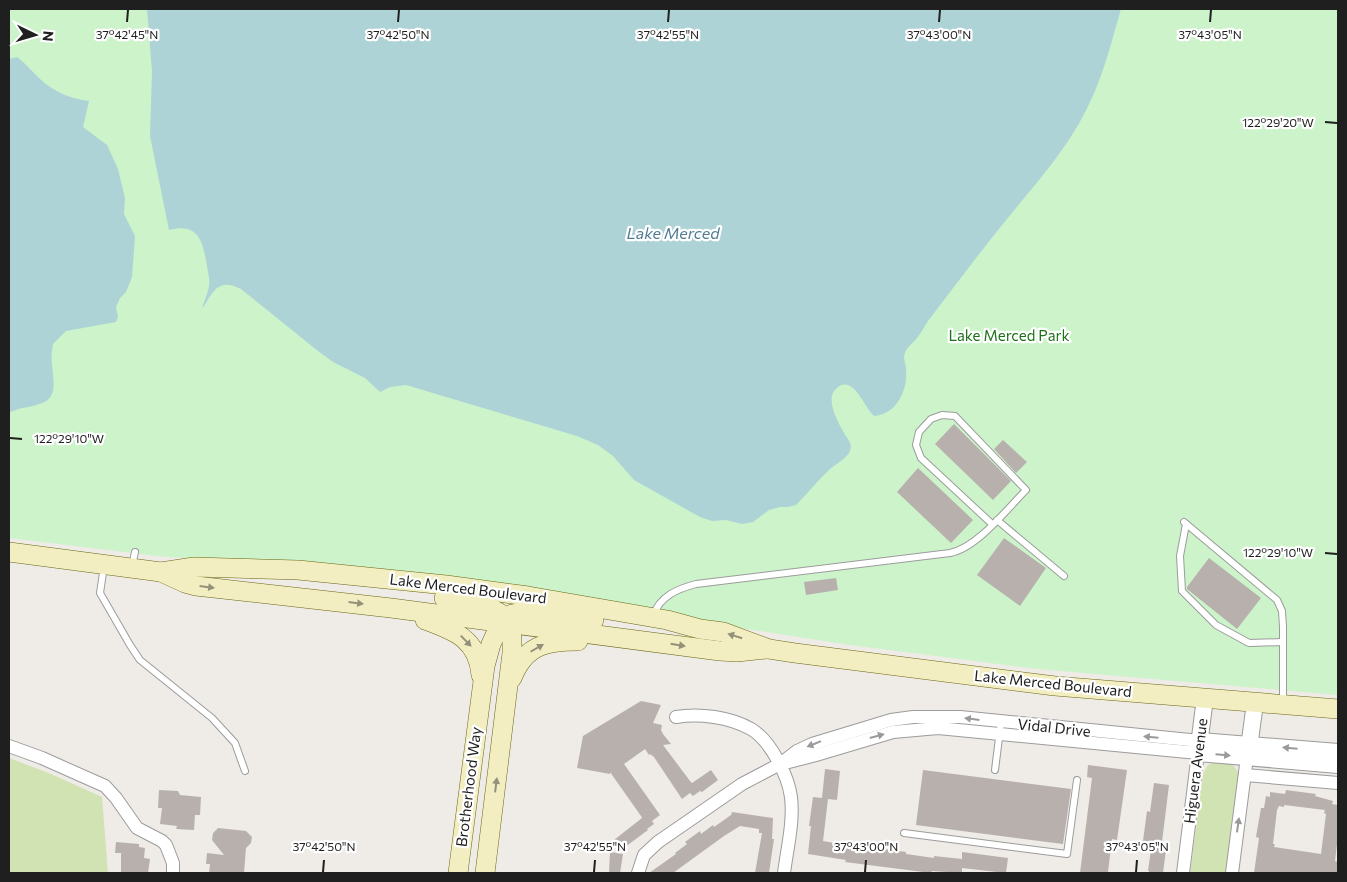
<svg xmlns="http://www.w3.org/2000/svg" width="1347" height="882" viewBox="0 0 1347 882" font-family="Commissioner,sans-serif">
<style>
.grass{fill:#d1e2b3}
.park{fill:#ccf3ca}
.water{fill:#add3d7}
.building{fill:#b8b0ad;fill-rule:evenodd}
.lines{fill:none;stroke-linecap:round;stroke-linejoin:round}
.service-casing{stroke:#9c9c9c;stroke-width:8}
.minor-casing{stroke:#9c9c9c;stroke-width:14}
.tertiary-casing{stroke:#9c9c9c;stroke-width:18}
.secondary-casing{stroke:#6a6713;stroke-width:20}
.service{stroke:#fff;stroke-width:6}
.minor{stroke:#fff;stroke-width:12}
.tertiary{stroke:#fff;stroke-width:16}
.secondary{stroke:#f2eec2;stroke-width:19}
.oneway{fill:#939179}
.oneway2{fill:#9a9a9a}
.ticks{fill:none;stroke:#1f1f1f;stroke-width:2}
.labels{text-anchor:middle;stroke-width:4.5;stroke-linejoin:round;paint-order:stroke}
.park-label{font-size:15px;fill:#1e711a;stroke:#fff}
.street-label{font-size:15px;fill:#1f1f1f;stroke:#fff}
.water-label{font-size:16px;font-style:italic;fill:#507c94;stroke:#fff}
.ticks-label{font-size:12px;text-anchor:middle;fill:#1f1f1f;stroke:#fff;stroke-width:4.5;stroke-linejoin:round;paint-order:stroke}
</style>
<rect width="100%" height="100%" fill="#efebe7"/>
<g class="grass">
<polygon points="9,758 51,774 102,797 108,873 9,873"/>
<path d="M1217,760C1228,761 1233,763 1239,774L1227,873H1190L1203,774L1208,765Z"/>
</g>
<polygon class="park" points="9,9 1338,9 1338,695 1038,669 850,645 689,620 327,568 157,556 9,538"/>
<g class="water">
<path d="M147,9H1121C1112,40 1104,73 1090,102C1070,146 1037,182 1007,219C980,252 954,287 928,321C924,327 921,333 917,338C912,344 905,348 904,357C904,361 906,365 906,369C908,390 897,414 874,416C864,407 853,374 837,388C824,398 838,422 844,433C847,439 853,443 850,451C847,458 836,464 830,469C818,480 808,493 796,505L788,507H780L769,510L753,522L742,524L726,520L712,521L700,517L634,480L613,456L598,445L577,436L406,385L390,387L380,392L365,378L333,362L318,351L241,289C218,277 213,292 202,309C204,301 208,293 209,286C210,279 208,273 207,266C203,242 199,222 169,230L150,136L152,72Z"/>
<path d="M17,57C24,62 28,67 34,73C50,90 66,98 89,101L83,127L107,145L118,169L125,198L124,214L135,236L132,277L126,292L120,298L116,307L118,317L116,322L66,331L53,344C52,351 51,358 52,364C53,380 59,399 39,404C29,408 19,407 9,413V59Z"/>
</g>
<g class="building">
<polygon points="954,424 1011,481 993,500 935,444"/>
<polygon points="1003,440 1027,462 1016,473 994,449"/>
<polygon points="918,468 973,520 951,543 897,492"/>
<polygon points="1004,538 1046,568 1020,606 977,575"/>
<polygon points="1209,558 1261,598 1237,629 1187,589 1187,587"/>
<polygon points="836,578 838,590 806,595 804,582"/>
<polygon points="641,701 661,705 653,723 662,725 661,730 663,734 671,744 663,745 690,781 692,783 711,770 718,780 702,792 700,791 693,796 690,793 682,799 654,757 650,754 649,755 645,749 624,764 660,815 652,821 654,824 647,829 648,830 621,850 614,840 642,818 641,816 610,772 610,774 577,768 583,736"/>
<polygon points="1088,765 1127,770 1117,840 1112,839 1108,872 1106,873 1080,873 1092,778 1087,777"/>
<polygon points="825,769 840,771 837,800 828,799 823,841 875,850 876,848 906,852 906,854 934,858 934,856 962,859 962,852 1008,858 1006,873 962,868 962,873 932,871 931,873 845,862 846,860 808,854 811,826 809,826 813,797 822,798"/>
<polygon points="923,770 1071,789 1063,844 916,825"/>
<polygon points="1154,783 1169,785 1162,842 1167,842 1163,873 1149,873 1149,871 1148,871 1152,842 1143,841 1147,811 1150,812"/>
<polygon points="159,790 178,791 180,795 201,797 200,815 195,815 194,830 176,829 177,826 160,824 162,808 158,808"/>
<path d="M1286,790L1316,794L1315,796L1333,801L1332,804L1338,805V836L1335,861L1338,862L1337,873H1254L1259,838L1256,837L1261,808H1264L1266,796L1270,797V792L1285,794ZM1284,805L1325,810L1324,813L1326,814L1321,854L1274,847L1275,844H1273L1277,810L1279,806L1284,807Z"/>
<polygon points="732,812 773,818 772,839 774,839 769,873 755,873 762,833 759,833 759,829 740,826 724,836 673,873 649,873 676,854 675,853 687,844 685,842 700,831 701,834 713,825 714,827 731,815"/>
<polygon points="218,828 246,831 252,837 251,843 246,848 244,873 209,873 210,864 206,864 207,853 224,855 212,840 213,833"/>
<polygon points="116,842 139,844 139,847 145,848 144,858 150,859 148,873 121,873 121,853 115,853"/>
<polygon points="610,852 623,854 620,873 609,873"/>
</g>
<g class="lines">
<defs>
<g id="service">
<polyline points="997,520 1064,576"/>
<polyline points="1184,522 1277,600 1282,611 1283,627 1283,704"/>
<polyline points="1186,524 1180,556 1182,591 1216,625 1249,643 1283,642"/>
<polyline points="104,566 100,593 130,645 140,660 212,718 235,743 245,771"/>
<polyline points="132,566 135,552"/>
<path d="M653,616C660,596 677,589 696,584L950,553C977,548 1007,509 1026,490L955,416L942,415L931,419L919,432L916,445L921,458L992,524"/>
<polyline points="995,770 1001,722"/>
<polyline points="904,833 1067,854 1077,780"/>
</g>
<g id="minor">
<path d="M676,717C699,713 730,717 751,729C770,740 788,775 791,797C794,822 787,849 784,873"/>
<polyline points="9,746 42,758 105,786 116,798 137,828 162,841 166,845 173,863 173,873"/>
<polyline points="785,763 816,755 893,732 938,728 1198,753 1183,873"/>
<polyline points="1245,775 1338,783"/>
<polyline points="638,873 644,855 658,842 742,784 780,764 797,751 812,744 891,720 913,717 960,717 1200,741"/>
<polyline points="1232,873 1247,757"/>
</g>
<g id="tertiary">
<polyline points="1205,698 1198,753 1338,765"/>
<polyline points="1200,741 1338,752"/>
<polyline points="1248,755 1255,703"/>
</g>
<g id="secondary">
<polyline points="9,552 161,572 185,583 196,586 391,608 720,651 737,652 766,649"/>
<polyline points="161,572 194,567 298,570 446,585 528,596 667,620 700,629 723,632 769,649 795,653 1055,686 1338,709"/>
<path d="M444,598C461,600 500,605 508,622C513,631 512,643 512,653L485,873"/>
<path d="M425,620C455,631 478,639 481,675"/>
<path d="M512,678C525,645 546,641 578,641"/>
<polyline points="458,873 485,666 491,644 498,629 502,622 512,614 529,611 594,620"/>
</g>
</defs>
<use href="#service" class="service-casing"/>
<use href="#minor" class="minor-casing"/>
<use href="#tertiary" class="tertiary-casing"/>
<use href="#secondary" class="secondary-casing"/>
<use href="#service" class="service"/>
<use href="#minor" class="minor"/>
<use href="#tertiary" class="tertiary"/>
<use href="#secondary" class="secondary"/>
</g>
<defs><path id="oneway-solid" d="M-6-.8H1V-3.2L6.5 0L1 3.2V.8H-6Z" transform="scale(1.25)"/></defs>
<g class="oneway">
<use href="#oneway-solid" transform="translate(207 587) rotate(7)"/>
<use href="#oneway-solid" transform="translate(356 603) rotate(7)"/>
<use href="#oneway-solid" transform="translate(735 636) rotate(-163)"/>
<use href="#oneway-solid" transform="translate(466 641) rotate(46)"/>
<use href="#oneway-solid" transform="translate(678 645) rotate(9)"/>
<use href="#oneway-solid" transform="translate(537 648) rotate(-30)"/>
<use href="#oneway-solid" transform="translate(496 785) rotate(-83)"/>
</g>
<g class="oneway2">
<use href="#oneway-solid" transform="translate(972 719) rotate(-173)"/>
<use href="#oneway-solid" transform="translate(877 736) rotate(-15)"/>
<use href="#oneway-solid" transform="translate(1151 737) rotate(-175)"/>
<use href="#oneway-solid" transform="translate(814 744) rotate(158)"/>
<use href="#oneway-solid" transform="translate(1290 748) rotate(-175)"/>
<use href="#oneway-solid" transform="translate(1223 755) rotate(5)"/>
<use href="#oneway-solid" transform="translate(1238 825) rotate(-82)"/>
</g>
<path class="ticks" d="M127,22L128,10M398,22L399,10M668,22L669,10M939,22L940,10M1210,22L1211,10M1325,122L1337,123M10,438L22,439M1325,553L1337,554M323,872L324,860M594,872L595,860M865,872L866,860M1136,872L1137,860"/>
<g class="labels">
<g class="park-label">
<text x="1009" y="341">Lake Merced Park</text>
</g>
<g class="street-label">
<text transform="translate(468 589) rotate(7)" y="5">Lake Merced Boulevard</text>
<text transform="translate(1053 684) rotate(6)" y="5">Lake Merced Boulevard</text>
<text transform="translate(1054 728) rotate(6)" y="5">Vidal Drive</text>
<text transform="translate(1196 771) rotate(-83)" y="5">Higuera Avenue</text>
<text transform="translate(469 787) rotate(-83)" y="5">Brotherhood Way</text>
</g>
<g class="water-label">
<text x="673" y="239">Lake Merced</text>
</g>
</g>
<g class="ticks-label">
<text x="127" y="39">37°42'45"N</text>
<text x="398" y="39">37°42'50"N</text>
<text x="668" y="39">37°42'55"N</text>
<text x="939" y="39">37°43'00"N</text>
<text x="1210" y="39">37°43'05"N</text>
<text x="1278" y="127">122°29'20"W</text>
<text x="69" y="443">122°29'10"W</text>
<text x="1278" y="557">122°29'10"W</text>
<text x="324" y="851">37°42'50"N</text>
<text x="595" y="851">37°42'55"N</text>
<text x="866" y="851">37°43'00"N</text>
<text x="1137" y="851">37°43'05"N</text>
</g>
<rect width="1347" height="882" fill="none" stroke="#1f1f1f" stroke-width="20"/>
<g transform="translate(35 35) rotate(95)" stroke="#ffffff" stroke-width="4" paint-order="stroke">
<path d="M0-4L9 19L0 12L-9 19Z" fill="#1f1f1f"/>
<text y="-8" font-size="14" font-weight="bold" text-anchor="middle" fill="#1f1f1f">N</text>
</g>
</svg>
